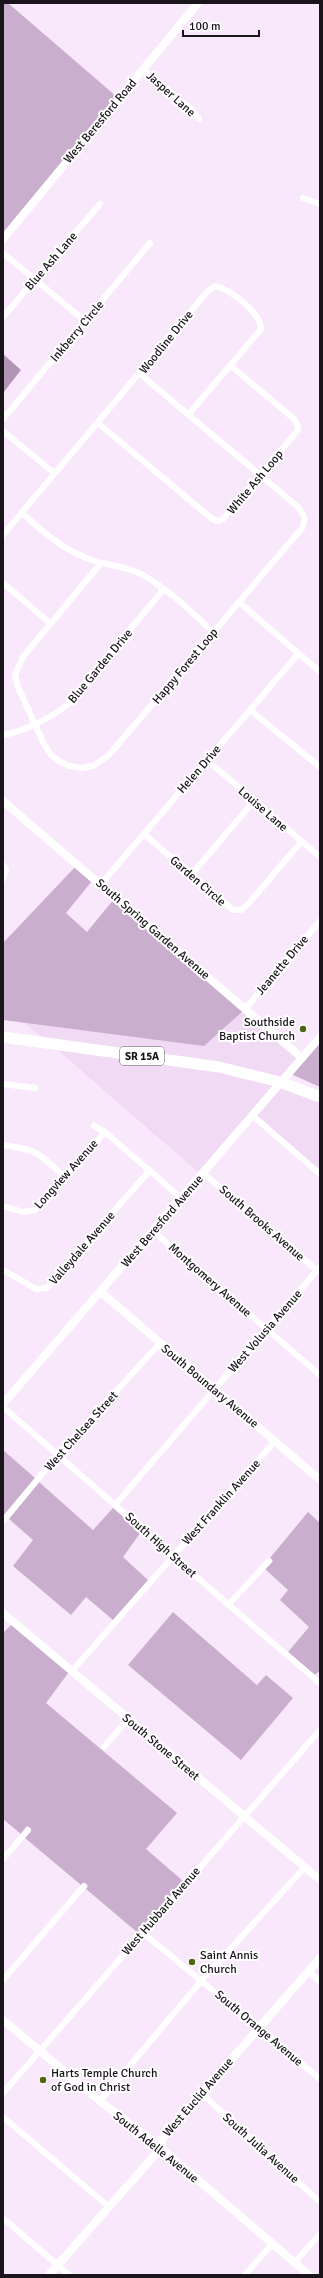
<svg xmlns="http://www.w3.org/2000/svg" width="323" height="2278" viewBox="0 0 323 2278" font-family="Signika,sans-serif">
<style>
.built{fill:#f1dbf4}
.forest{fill:#caaece}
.water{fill:#b095b4}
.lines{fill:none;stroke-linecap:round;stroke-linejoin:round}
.street{stroke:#fff;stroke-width:6}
.secondary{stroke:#fff;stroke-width:8}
.highway{stroke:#fff;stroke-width:11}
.poi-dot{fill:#4e6514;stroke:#fff;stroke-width:1.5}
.labels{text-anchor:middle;stroke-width:4;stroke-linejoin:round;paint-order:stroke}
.shield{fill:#fff;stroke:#5f5a5f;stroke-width:1}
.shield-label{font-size:11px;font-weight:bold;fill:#1a141b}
.street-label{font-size:12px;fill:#1a141b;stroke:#fff}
.poi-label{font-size:12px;fill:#1a141b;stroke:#fff;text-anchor:start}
</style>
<rect width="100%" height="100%" fill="#f9e8fc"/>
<g class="built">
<polygon points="243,1011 298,1058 279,1079 45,1040 23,1022 69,1028"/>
<polygon points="53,1046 201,1066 275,1083 199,1173"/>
<polygon points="281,1085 320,1100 320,1170 256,1115"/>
</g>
<g class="forest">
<polygon points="3,3 8,3 117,97 3,234"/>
<polygon points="76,866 92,881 66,913 87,932 114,899 243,1011 204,1046 3,1020 3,943"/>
<polygon points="320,1041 320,1087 291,1074"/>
<polygon points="3,1450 35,1478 4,1515 3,1514"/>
<polygon points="39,1482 93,1530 113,1508 141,1532 123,1557 148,1580 113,1620 86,1597 71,1615 13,1566 33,1540 9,1519"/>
<polygon points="308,1512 320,1523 320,1670 315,1675 288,1652 309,1627 280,1600 288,1590 265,1569 273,1561 270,1558"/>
<polygon points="173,1612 257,1685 266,1675 293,1698 241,1760 128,1665"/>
<polygon points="12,1624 69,1672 46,1703 177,1813 146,1849 183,1881 138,1933 86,1889 88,1886 84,1883 81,1885 25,1838 31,1830 27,1826 21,1834 3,1819 3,1633"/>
</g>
<polygon class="water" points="3,354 21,370 3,393"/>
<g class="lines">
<g class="street">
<polyline points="143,69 191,109 199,119"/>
<polyline points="303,198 320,204"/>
<polyline points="3,253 85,321"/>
<polyline points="3,317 100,204"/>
<polyline points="3,419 150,243"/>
<polyline points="98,423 212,519 219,521 223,519 298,430 297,424 293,418 231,366"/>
<polyline points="3,431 54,473"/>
<path d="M22,513C45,534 66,552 95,561C110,566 125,566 139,573C166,587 191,611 213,632"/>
<path d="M3,535L208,291L215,286C230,289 261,313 261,329L189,414"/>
<path d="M101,563L23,657L15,675L18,687L44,744L51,755L59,761L69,766L82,768L93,766L109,755L302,528C307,518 304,514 297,506L140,374"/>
<polyline points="3,583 50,623"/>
<polyline points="239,602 320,672"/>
<polyline points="250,710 320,767"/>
<path d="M3,735C25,731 49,719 67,705L163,590"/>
<polyline points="207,760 320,857"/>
<polyline points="144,834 233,910 241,910 249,903 301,842"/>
<polyline points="3,865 6,869 3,879"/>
<polyline points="191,875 254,801"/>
<polyline points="101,884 298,654"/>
<polyline points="245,1009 320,921"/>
<polyline points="3,1084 35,1088"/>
<polyline points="252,1115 320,1174"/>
<polyline points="94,1126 105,1132 181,1198"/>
<path d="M3,1145C38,1150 39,1153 64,1177"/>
<polyline points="203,1173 319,1272"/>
<polyline points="3,1206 23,1212 35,1210 105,1132"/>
<polyline points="153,1231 320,1375"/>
<polyline points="3,1270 36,1289 47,1288 150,1170"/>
<path d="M3,1407C109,1499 213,1593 320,1683"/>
<polyline points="115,1505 320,1267"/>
<polyline points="3,1521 58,1455 160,1343"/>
<polyline points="228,1605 269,1561"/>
<polyline points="72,1671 275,1441"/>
<polyline points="104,1747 128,1719"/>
<polyline points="3,1859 28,1830"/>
<polyline points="142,1932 320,2079"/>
<polyline points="308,1971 320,1982"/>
<polyline points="3,1980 84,1886"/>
<polyline points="3,2093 320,1730"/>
<polyline points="201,2093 320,2202"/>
<polyline points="100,2101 202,1980 305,1867"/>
<polyline points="3,2117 109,2207"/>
<polyline points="3,2218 69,2275"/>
<polyline points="294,2263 320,2234"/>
<polyline points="245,2275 272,2244"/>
</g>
<g class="secondary">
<polyline points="3,239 198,3"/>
<polyline points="3,801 302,1058"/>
<polyline points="101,1292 320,1480"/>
<polyline points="3,1404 320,1037"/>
<polyline points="3,1613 320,1880"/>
<polyline points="3,2020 100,2101 161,2148 309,2275"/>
<polyline points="49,2275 161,2148 162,2139 320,1958"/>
</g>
<polyline class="highway" points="3,1037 219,1067 280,1082 320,1097"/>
</g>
<g class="poi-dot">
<circle cx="303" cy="1029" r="4"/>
<circle cx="192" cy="1962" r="4"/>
<circle cx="43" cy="2080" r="4"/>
</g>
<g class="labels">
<rect class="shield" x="120" y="1047" width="44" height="18" rx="3"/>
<g class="shield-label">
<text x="142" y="1060">SR 15A</text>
</g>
<g class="street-label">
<text transform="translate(171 94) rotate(42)" y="4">Jasper Lane</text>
<text transform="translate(100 121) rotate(-50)" y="4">West Beresford Road</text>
<text transform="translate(51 261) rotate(-49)" y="4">Blue Ash Lane</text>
<text transform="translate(77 331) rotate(-50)" y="4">Inkberry Circle</text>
<text transform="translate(166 342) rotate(-51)" y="4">Woodline Drive</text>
<text transform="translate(255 482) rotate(-50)" y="4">White Ash Loop</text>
<text transform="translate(100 666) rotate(-50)" y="4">Blue Garden Drive</text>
<text transform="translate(185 666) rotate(-50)" y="4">Happy Forest Loop</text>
<text transform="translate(199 769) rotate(-49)" y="4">Helen Drive</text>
<text transform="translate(263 809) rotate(41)" y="4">Louise Lane</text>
<text transform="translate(198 881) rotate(41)" y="4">Garden Circle</text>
<text transform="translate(153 929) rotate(41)" y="4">South Spring Garden Avenue</text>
<text transform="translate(282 965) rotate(-50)" y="4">Jeanette Drive</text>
<text transform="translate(66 1174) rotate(-48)" y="4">Longview Avenue</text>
<text transform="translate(162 1221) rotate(-49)" y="4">West Beresford Avenue</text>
<text transform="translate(262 1223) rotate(41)" y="4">South Brooks Avenue</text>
<text transform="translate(82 1248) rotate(-49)" y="4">Valleydale Avenue</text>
<text transform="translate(210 1280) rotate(41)" y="4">Montgomery Avenue</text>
<text transform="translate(265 1331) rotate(-49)" y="4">West Volusia Avenue</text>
<text transform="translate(210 1386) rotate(40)" y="4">South Boundary Avenue</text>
<text transform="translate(81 1431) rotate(-48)" y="4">West Chelsea Street</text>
<text transform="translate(221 1502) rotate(-48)" y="4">West Franklin Avenue</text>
<text transform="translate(161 1545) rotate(42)" y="4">South High Street</text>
<text transform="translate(161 1747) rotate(40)" y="4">South Stone Street</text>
<text transform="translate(161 1911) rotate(-49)" y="4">West Hubbard Avenue</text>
<text transform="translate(259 2028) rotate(40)" y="4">South Orange Avenue</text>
<text transform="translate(198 2097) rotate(-49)" y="4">West Euclid Avenue</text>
<text transform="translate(156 2147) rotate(39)" y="4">South Adelle Avenue</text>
<text transform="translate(261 2148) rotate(42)" y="4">South Julia Avenue</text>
</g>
<g class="poi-label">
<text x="295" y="1026" text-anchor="end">Southside<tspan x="295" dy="14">Baptist Church</tspan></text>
<text x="200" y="1959">Saint Annis<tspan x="200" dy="14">Church</tspan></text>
<text x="51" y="2077">Harts Temple Church<tspan x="51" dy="14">of God in Christ</tspan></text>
</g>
</g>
<rect width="323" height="2278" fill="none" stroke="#1a141b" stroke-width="8"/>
<path d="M183 30v6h76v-6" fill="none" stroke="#1a141b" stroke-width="2"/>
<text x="189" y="30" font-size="12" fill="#1a141b" stroke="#ffffff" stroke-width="3" paint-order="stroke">100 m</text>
</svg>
